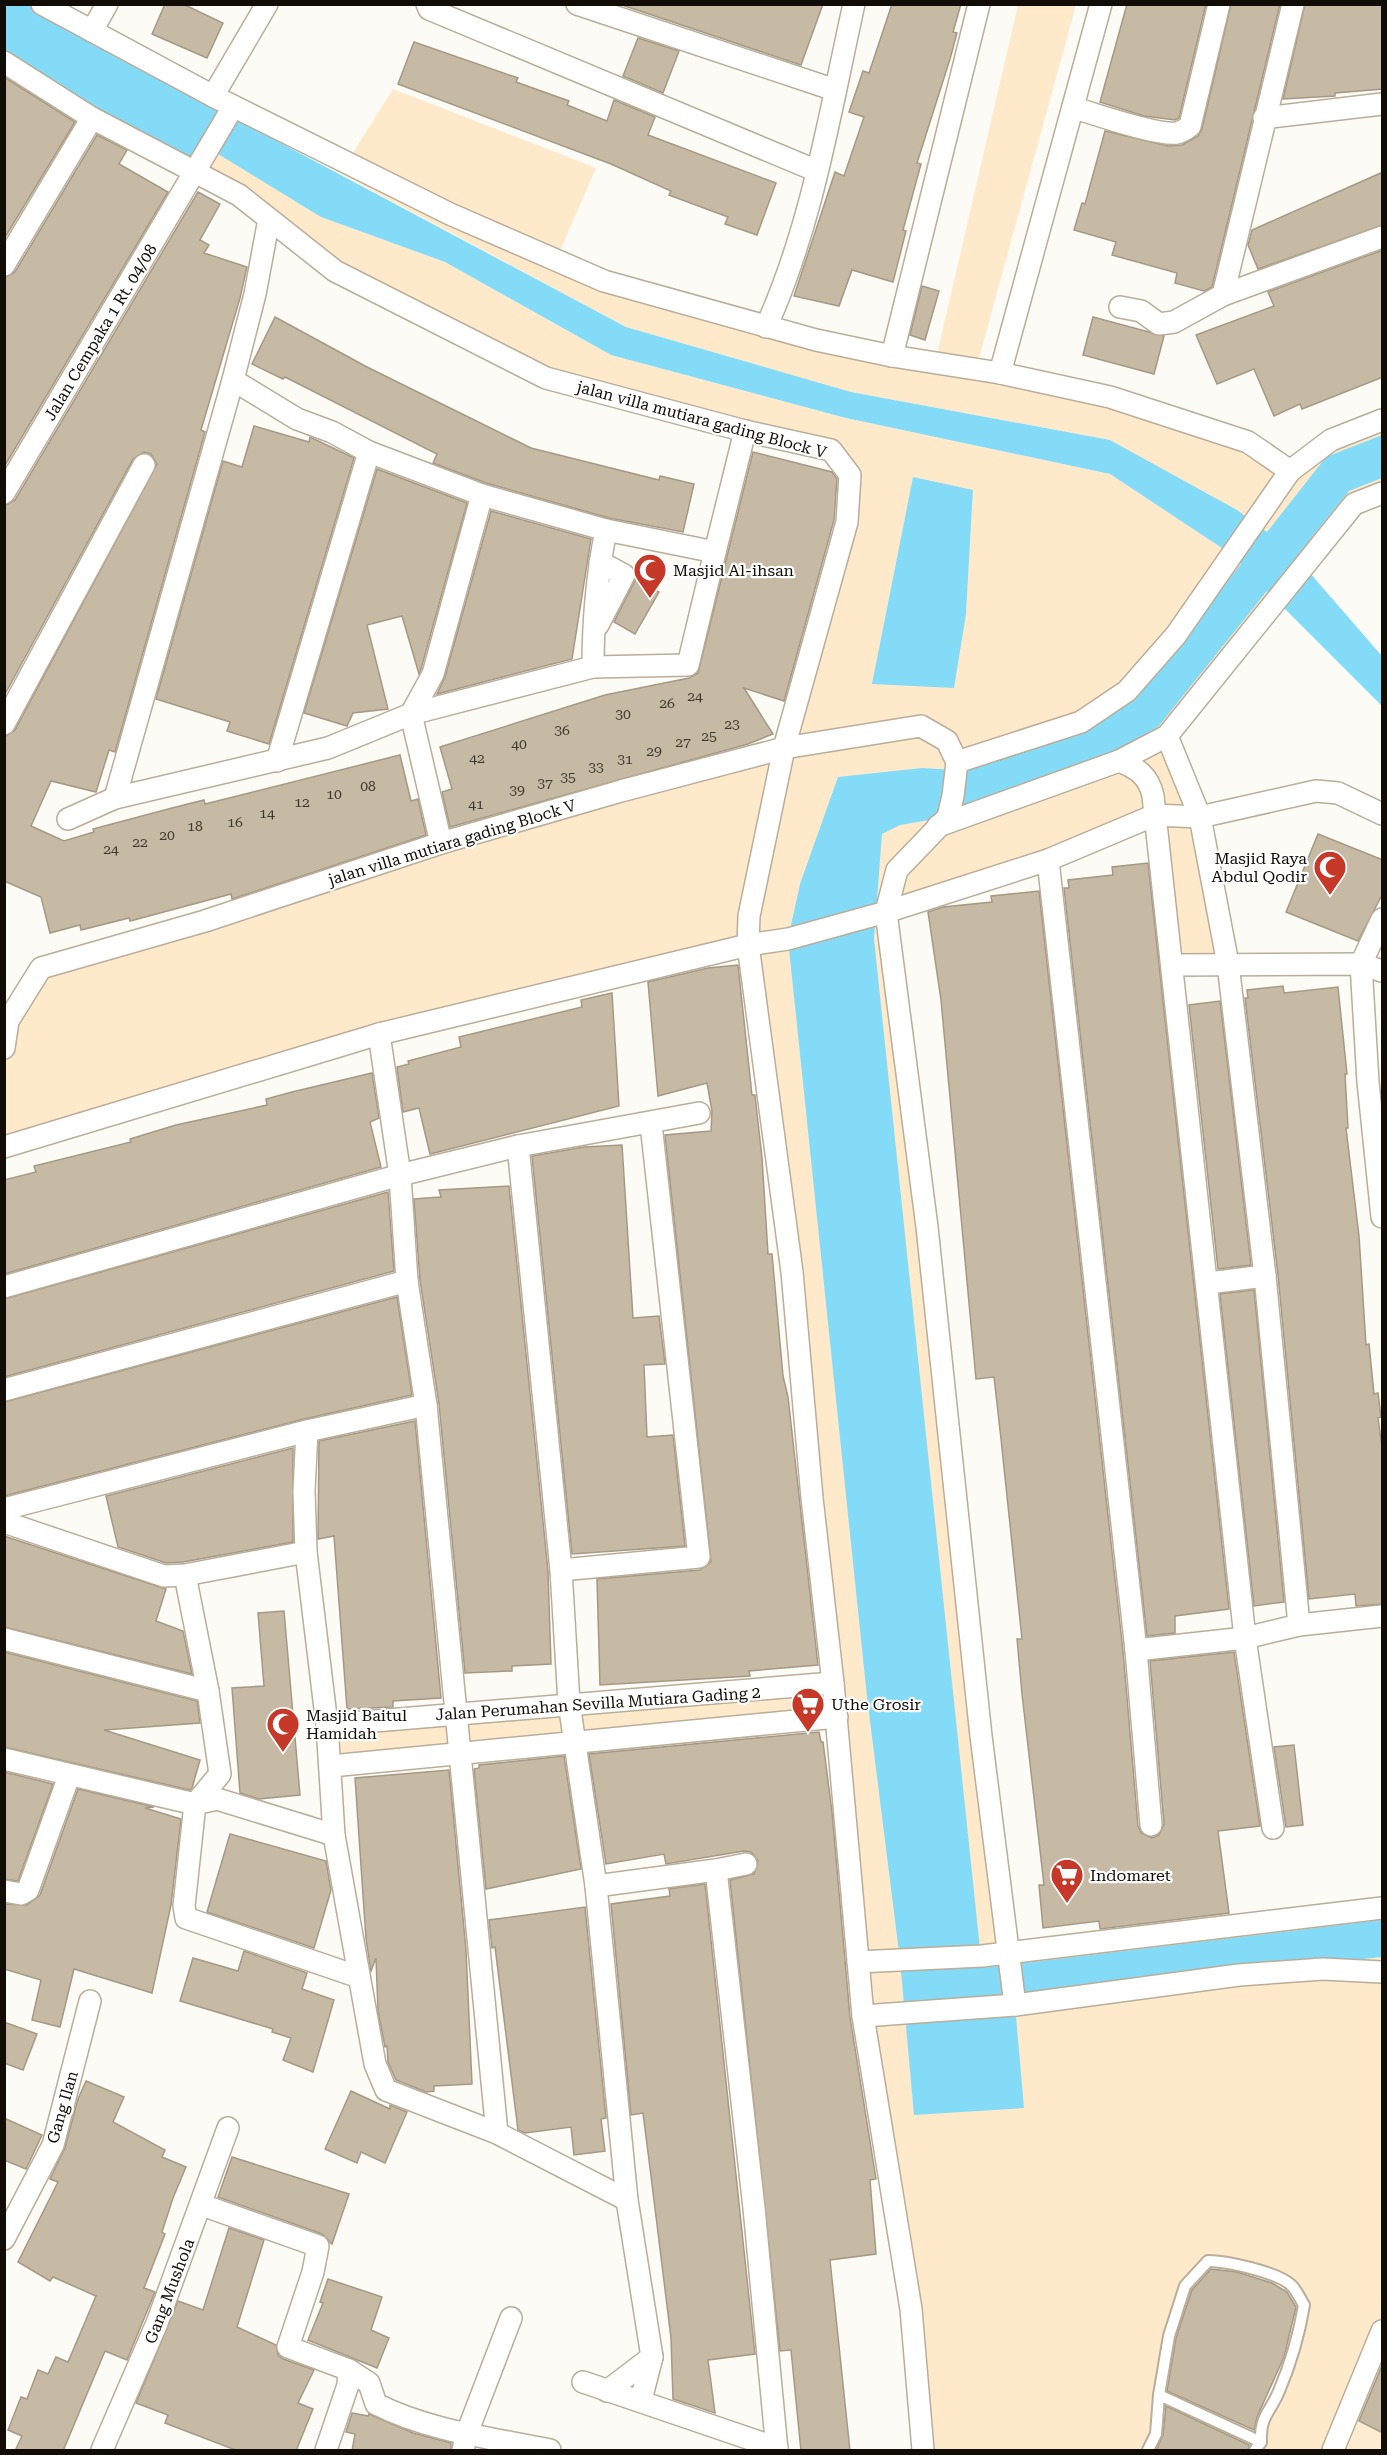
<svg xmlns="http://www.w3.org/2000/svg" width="1387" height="2455" viewBox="0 0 1387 2455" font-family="'Roboto Serif',serif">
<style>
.built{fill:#feecd0}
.green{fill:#feeacb;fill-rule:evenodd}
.water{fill:#83dbf8}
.building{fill:#c7baa5;stroke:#a59985;stroke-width:1.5}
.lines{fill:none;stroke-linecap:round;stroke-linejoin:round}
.lane-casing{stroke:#baad99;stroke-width:14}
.street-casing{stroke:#baad99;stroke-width:24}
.lane{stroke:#fff;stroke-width:10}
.street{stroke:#fff;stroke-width:21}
.labels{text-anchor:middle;stroke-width:4.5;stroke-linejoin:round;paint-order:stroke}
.number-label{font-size:14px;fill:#3e382e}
.street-label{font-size:16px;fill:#110d06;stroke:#fff}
.poi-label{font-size:16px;fill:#110d06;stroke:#fff;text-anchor:start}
</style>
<rect width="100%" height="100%" fill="#fdfbf6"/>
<polygon class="built" points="1382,2331 1382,2450 1333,2450"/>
<path class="green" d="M5,5L346,164L393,89L596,168L556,260L935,363L1018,5H1076L976,369L1219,432L1290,471L1382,420V493L1354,504L1167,736L1200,817L1228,964L1172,965L1155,815L887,912L1007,1952L1382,1908V2331L1333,2450H1255L1277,2395L1304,2305L1290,2284L1208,2261L1185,2286L1148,2450H912L903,2321L836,1717L331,1766L327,1725L833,1683L748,945L379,1034L5,1147L4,1048L41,968L784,748L847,522L843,463L599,393L335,271ZM230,114L626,327L851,392L1110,440L1231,554L1110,474L846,418L611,355L445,262L321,217ZM913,478L973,491L966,614L873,684Z"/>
<g class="water">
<polygon points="4,5 35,5 292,149 626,327 851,392 1110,440 1237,510 1267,532 1326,457 1382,435 1382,478 1349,491 1296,557 1382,656 1382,706 1267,591 1158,727 1100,761 948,817 900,825 882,834 874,939 982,1968 1382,1920 1382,1957 1066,1990 1015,2005 1024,2108 914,2115 900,1960 867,1697 788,939 800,884 838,777 922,768 956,770 1086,731 1136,699 1241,564 1231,554 1110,474 846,418 611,355 445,262 321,217 210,149 195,171 5,62"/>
<polygon points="913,477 973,490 966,614 954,688 872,684"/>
</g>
<g class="building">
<polygon points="165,4 183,4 223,23 207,58 152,34"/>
<polygon points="619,4 823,4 801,65"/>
<polygon points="892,4 961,4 953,32 957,33 950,59 917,163 921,164 903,230 906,231 893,282 852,270 839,306 794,296 835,172 844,176 864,117 849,112 863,71 869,73"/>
<polygon points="1127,4 1206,4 1179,118 1175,120 1144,116 1100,102"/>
<polygon points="1231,4 1280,4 1212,287 1204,291 1175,283 1177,273 1112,255 1116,242 1074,230 1082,203 1085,204 1105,131 1168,146 1182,145 1198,136 1202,129"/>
<polygon points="1305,4 1383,4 1383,89 1335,93 1335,96 1283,99"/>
<polygon points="638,38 679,51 663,93 623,76"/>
<polygon points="414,42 518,78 516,82 569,101 567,105 607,121 614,100 655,117 648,135 776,183 757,235 725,224 728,217 669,195 671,191 611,164 398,84"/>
<polygon points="4,77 75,122 4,239"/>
<polygon points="97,135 127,150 119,164 168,192 4,467 4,278 15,272"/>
<polygon points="1383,172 1383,225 1258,269 1248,245 1252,230"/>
<polygon points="198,192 220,204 200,240 209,245 204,253 247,267 240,298 201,430 205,432 115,752 109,750 96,792 51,781 31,826 64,841 94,832 93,829 172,808 204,800 205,804 400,755 411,801 418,799 426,835 232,899 231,894 130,921 129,918 81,930 80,925 50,933 41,897 4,881 4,737 15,730 157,464 151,454 144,452 133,459 4,696 4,506 15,500"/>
<polygon points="1383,250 1383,377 1302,409 1300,404 1274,416 1254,369 1217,384 1196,335 1274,306 1268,292"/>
<polygon points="922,286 939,291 925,340 910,335"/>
<polygon points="275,317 367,367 531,448 659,480 660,476 694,484 683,532 609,518 486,483 433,463 437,454 285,377 283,379 252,364"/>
<polygon points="1093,317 1164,336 1154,374 1083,355"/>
<polygon points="254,426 309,442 310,437 354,458 269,744 227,731 230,722 156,699 223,461 242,467"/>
<polygon points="753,452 832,472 837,479 834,520 784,701 744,688 773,734 748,744 450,827 442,792 452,789 440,747 605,695 689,678 698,673"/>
<polygon points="377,469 467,503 421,669 419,674 402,616 367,625 388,709 353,713 347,726 304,713"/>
<polygon points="491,511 591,539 572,659 437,694 445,677"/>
<polygon points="636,579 659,592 635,634 614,622"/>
<polygon points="1318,834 1383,860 1383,893 1358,941 1286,912"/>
<polygon points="1148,863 1229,1609 1175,1616 1175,1633 1147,1636 1064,888 1069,888 1068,880 1113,875 1112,867"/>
<polygon points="1039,891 1123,1651 1138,1826 1141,1833 1152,1838 1159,1835 1164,1824 1150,1661 1234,1652 1260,1826 1218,1831 1229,1913 1100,1929 1099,1921 1043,1928 1039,1885 1044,1885 1022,1694 1017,1639 1022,1639 1001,1439 994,1377 976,1379 941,1000 928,912 943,907 992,902 991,896"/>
<polygon points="738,965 752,1095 755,1095 762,1158 768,1254 772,1254 783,1376 788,1397 818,1665 749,1671 750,1676 600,1685 597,1579 700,1570 711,1562 665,1135 711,1131 712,1111 707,1083 658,1096 648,982 708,968"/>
<polygon points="1283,986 1284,993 1338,987 1347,1074 1345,1074 1348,1128 1346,1128 1359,1236 1366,1345 1369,1344 1374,1394 1378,1393 1381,1417 1378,1418 1383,1454 1383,1604 1356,1606 1355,1594 1309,1599 1278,1275 1245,998 1248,998 1247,990"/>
<polygon points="612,993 619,1106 430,1154 419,1108 403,1112 397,1067 409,1064 408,1061 461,1047 459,1037 582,1007 581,1000"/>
<polygon points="1220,1001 1251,1265 1218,1269 1189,1005"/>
<polygon points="372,1073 379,1118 370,1122 381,1167 4,1274 4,1180 36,1172 34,1166 131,1142 130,1139 176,1125 267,1105 266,1099 292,1092"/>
<polygon points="622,1145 633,1318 659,1316 665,1364 644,1365 647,1437 673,1435 685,1546 572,1554 532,1156 584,1147"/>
<polygon points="509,1186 548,1571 551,1664 512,1666 512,1671 465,1673 439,1404 420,1280 414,1199 441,1197 439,1190"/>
<polygon points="388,1192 394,1271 4,1377 4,1299"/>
<polygon points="1254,1290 1284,1602 1254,1606 1220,1294"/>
<polygon points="397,1297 412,1395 304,1419 4,1496 4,1402"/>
<polygon points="415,1421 441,1698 393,1701 393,1707 347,1709 334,1536 318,1539 319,1441"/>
<polygon points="293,1448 293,1542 183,1562 166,1563 118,1547 106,1496"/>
<polygon points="4,1536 166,1589 156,1621 183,1631 192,1674 4,1627"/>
<polygon points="284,1611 300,1795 259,1799 240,1793 232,1688 264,1686 258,1613"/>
<polygon points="4,1652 197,1701 200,1723 104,1730 200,1760 192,1788 190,1790 4,1747"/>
<polygon points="819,1732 821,1742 823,1742 832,1812 850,2017 876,2179 870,2180 876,2254 830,2260 850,2451 801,2451 791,2350 780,2351 730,1880 754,1874 758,1861 751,1852 744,1851 666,1864 664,1854 606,1864 589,1754"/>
<polygon points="1294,1745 1303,1825 1286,1827 1274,1747"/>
<polygon points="564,1756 581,1869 486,1889 474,1769 479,1768 479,1765"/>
<polygon points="449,1770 466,1950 472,2084 434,2086 434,2091 426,2092 396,2080 388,2062 387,2046 385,2047 378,2011 376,1958 371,1971 366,1939 355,1778"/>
<polygon points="4,1772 53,1784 18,1881 4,1879"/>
<polygon points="78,1789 154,1807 145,1808 181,1819 171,1905 152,1993 74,1969 60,2027 32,2020 41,1980 4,1969 4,1904 27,1905 40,1895"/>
<polygon points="230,1834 326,1861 331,1890 314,1948 207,1912"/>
<polygon points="705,1884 755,2354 708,2360 715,2413 673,2399 671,2338 650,2168 643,2113 631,2115 611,1904 670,1896 669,1889"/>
<polygon points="585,1907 606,2118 601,2119 605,2151 574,2155 571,2127 525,2133 518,2130 495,1947 492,1948 489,1920"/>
<polygon points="244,1951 307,1973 302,1989 334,2000 313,2072 283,2060 291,2038 272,2032 273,2029 180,2001 193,1958 238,1971"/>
<polygon points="4,2022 37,2034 23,2070 4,2063"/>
<polygon points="86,2081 124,2097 113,2122 165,2150 162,2157 186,2167 173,2198 162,2232 165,2234 144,2288 155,2292 127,2360 105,2351 63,2451 15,2451 22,2436 8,2430 21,2397 27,2399 38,2370 48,2374 56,2357 68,2362 96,2296 53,2277 50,2281 18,2262 58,2182 50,2179 65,2148 78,2099"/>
<polygon points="351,2091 390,2109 390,2105 407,2112 385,2163 361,2152 357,2163 325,2149"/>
<polygon points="4,2118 42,2135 26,2169 4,2160"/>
<polygon points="232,2157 349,2194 332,2244 322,2234 218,2197"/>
<polygon points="229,2228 264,2240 237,2327 276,2345 278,2355 283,2359 314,2370 298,2403 313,2409 296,2451 238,2451 165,2423 168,2415 136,2403 178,2301 203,2310"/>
<polygon points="1211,2269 1237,2272 1272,2283 1287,2292 1296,2307 1284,2357 1257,2417 1254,2430 1167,2391 1176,2338 1192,2290"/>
<polygon points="328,2279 382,2297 371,2330 389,2338 377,2368 308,2340 323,2303 320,2302"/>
<polygon points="1383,2363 1383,2433 1359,2421"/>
<polygon points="1166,2406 1249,2445 1248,2451 1156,2451 1163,2435"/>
<polygon points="352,2413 368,2416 369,2414 413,2433 451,2443 451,2451 352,2451 355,2434 346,2432"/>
</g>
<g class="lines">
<defs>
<g id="lane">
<polyline points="1159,2395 1261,2442"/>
<path d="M1148,2450L1156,2434L1159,2395L1169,2336L1185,2286L1208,2261C1226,2261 1277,2272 1291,2285C1296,2289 1300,2299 1304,2305C1299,2335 1291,2363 1279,2391C1270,2413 1260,2415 1261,2442L1255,2450"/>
</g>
<g id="street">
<polyline points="42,4 213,96"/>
<polyline points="267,4 213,96 450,214 604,281 816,340 892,356 1000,373 1110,397 1248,442 1290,471"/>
<polyline points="427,4 429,9 817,171"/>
<polyline points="577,4 835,90"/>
<polyline points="92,31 107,4"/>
<polyline points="4,62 92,118 239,195 335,271 546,378 745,431 831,450 850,475 847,522 784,748 749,916 748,945 792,1272 812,1498 833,1683 863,2016 911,2309 923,2450"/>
<path d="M1074,108C1096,114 1157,136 1177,133C1181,132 1186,129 1190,126L1219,4"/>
<polyline points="1264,118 1382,104"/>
<polyline points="4,265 92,118"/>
<polyline points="1223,295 1293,4"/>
<polyline points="1120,307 1141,311 1159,324 1174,322 1223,295 1382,237"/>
<path d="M766,327C812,226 830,112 854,4"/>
<polyline points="892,356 979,4"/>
<polyline points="1000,373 1101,4"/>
<polyline points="233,380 297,419 332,432 369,452 482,495 433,674 411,714 441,843"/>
<polyline points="4,493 233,107"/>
<polyline points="482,495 606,530 715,552 745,431"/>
<polyline points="598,625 624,575 600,562"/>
<path d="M593,667C593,621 597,575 606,530"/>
<polyline points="4,724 144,465"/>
<polyline points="1167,736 1200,817 1228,964 1265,1276 1299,1625"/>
<polyline points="277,761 369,452"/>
<path d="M1119,761C1137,768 1149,776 1153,796L1245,1638L1273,1828"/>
<polyline points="957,762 1081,722 1127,691 1176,635 1290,471 1331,440 1382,420"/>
<polyline points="115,798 233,380 255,294 269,219"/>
<polyline points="68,819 115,798 328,748 411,714 593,667 688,665 715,552"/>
<polyline points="938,826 1119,761 1167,736 1354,504 1382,493"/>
<polyline points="1048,860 1136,1650 1151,1825"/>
<polyline points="1382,919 1361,964 1368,1082 1382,1217"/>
<polyline points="1172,965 1361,964 1382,971"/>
<polyline points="379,1034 400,1175 407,1281 426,1405 497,2133"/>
<polyline points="4,1048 8,1021 41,968 205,921 441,843 621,791 784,748 921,726 947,741 957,762 953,796 948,817 897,870 886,912 788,939 748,945 379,1034 4,1147"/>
<polyline points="518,1146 561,1570 569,1703 596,1886 627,2200 652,2357 641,2400"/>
<polyline points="1208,1283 1265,1276"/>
<polyline points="4,1287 400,1175 518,1146 699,1113"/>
<polyline points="4,1390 407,1281"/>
<polyline points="307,1431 304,1491 306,1552 327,1725 334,1835 375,2064 386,2090 497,2133 627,2200"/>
<polyline points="4,1509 307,1431 426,1405"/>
<polyline points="4,1522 164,1576 185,1575 306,1552"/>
<polyline points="561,1570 699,1557 651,1124"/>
<polyline points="185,1575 208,1691 220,1774 195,1804"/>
<polyline points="4,1639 208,1691"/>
<polyline points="1136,1650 1245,1638 1299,1625 1382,1616"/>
<polyline points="327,1725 833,1683"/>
<polyline points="4,1759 195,1804 217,1799 334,1835"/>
<polyline points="331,1766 837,1717"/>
<polyline points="195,1804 184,1906 186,1918 359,1977"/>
<polyline points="716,1870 746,1864"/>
<polyline points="596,1886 716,1870 754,2208 777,2450"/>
<polyline points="4,1891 21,1894 28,1890 69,1776"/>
<polyline points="858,1962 982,1956 1382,1908"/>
<polyline points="1015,2005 981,1736 927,1227 886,912 1048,860 1155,815 1200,817 1316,791 1338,793 1382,814"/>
<polyline points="863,2016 1015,2005 1239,1975 1323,1969 1382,1972"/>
<polyline points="202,2205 318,2246 313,2272 288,2347 349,2370 348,2385 326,2450"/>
<polyline points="4,2239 53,2145 90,2001"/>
<path d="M349,2370L369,2383L376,2404C429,2431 492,2438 550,2450"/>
<polyline points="583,2382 777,2448"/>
<polyline points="607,2391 652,2357"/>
<polyline points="102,2450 157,2323 228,2128"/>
<polyline points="463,2450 467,2433 511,2318"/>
<polyline points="1333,2450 1382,2331"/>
</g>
</defs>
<use href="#lane" class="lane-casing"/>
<use href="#street" class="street-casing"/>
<use href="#lane" class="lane"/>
<use href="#street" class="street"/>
</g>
<defs>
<symbol id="mosque-pin" viewBox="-11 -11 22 30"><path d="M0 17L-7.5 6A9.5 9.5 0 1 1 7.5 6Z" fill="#c63929" stroke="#fff"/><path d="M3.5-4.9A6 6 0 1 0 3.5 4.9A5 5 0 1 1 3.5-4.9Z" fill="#fff"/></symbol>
<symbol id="supermarket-pin" viewBox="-11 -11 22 30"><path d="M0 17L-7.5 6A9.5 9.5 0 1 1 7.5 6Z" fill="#c63929" stroke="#fff"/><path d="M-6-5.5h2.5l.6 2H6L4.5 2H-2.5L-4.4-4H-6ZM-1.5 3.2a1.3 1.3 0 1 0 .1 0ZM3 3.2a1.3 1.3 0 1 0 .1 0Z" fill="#fff"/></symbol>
</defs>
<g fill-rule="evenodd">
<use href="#mosque-pin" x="631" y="551" width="38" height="52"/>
<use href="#mosque-pin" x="1311" y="848" width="38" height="52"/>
<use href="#supermarket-pin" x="789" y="1685" width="38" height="52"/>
<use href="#mosque-pin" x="264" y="1705" width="38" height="52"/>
<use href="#supermarket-pin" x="1048" y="1856" width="38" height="52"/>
</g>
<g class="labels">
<g class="number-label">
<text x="695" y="701">24</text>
<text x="667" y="708">26</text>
<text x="623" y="719">30</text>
<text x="732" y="729">23</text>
<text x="562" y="735">36</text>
<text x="709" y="741">25</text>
<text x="683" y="747">27</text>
<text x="519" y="749">40</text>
<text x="654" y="756">29</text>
<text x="477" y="763">42</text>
<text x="625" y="764">31</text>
<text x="596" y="772">33</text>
<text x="568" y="782">35</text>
<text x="545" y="788">37</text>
<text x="368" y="791">08</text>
<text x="517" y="795">39</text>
<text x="334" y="799">10</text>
<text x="302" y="807">12</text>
<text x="476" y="809">41</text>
<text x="267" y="818">14</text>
<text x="235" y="827">16</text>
<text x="195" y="831">18</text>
<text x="167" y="840">20</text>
<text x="140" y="847">22</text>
<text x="111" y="854">24</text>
</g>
<g class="street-label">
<text transform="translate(100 332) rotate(-59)" y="6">Jalan Cempaka 1 Rt. 04/08</text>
<text transform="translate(702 419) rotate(15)" y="6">jalan villa mutiara gading Block V</text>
<text transform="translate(452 842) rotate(-17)" y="6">jalan villa mutiara gading Block V</text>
<text transform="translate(598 1703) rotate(-4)" y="6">Jalan Perumahan Sevilla Mutiara Gading 2</text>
<text transform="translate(62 2107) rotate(-74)" y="6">Gang Ilan</text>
<text transform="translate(169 2291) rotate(-69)" y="6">Gang Mushola</text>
</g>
<g class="poi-label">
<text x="673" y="576">Masjid Al-ihsan</text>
<text x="1307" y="864" text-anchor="end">Masjid Raya<tspan x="1307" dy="18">Abdul Qodir</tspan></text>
<text x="831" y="1710">Uthe Grosir</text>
<text x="306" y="1721">Masjid Baitul<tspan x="306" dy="18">Hamidah</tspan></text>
<text x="1090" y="1881">Indomaret</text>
</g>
</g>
<rect width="1387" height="2455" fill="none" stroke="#110d06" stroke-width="12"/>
</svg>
